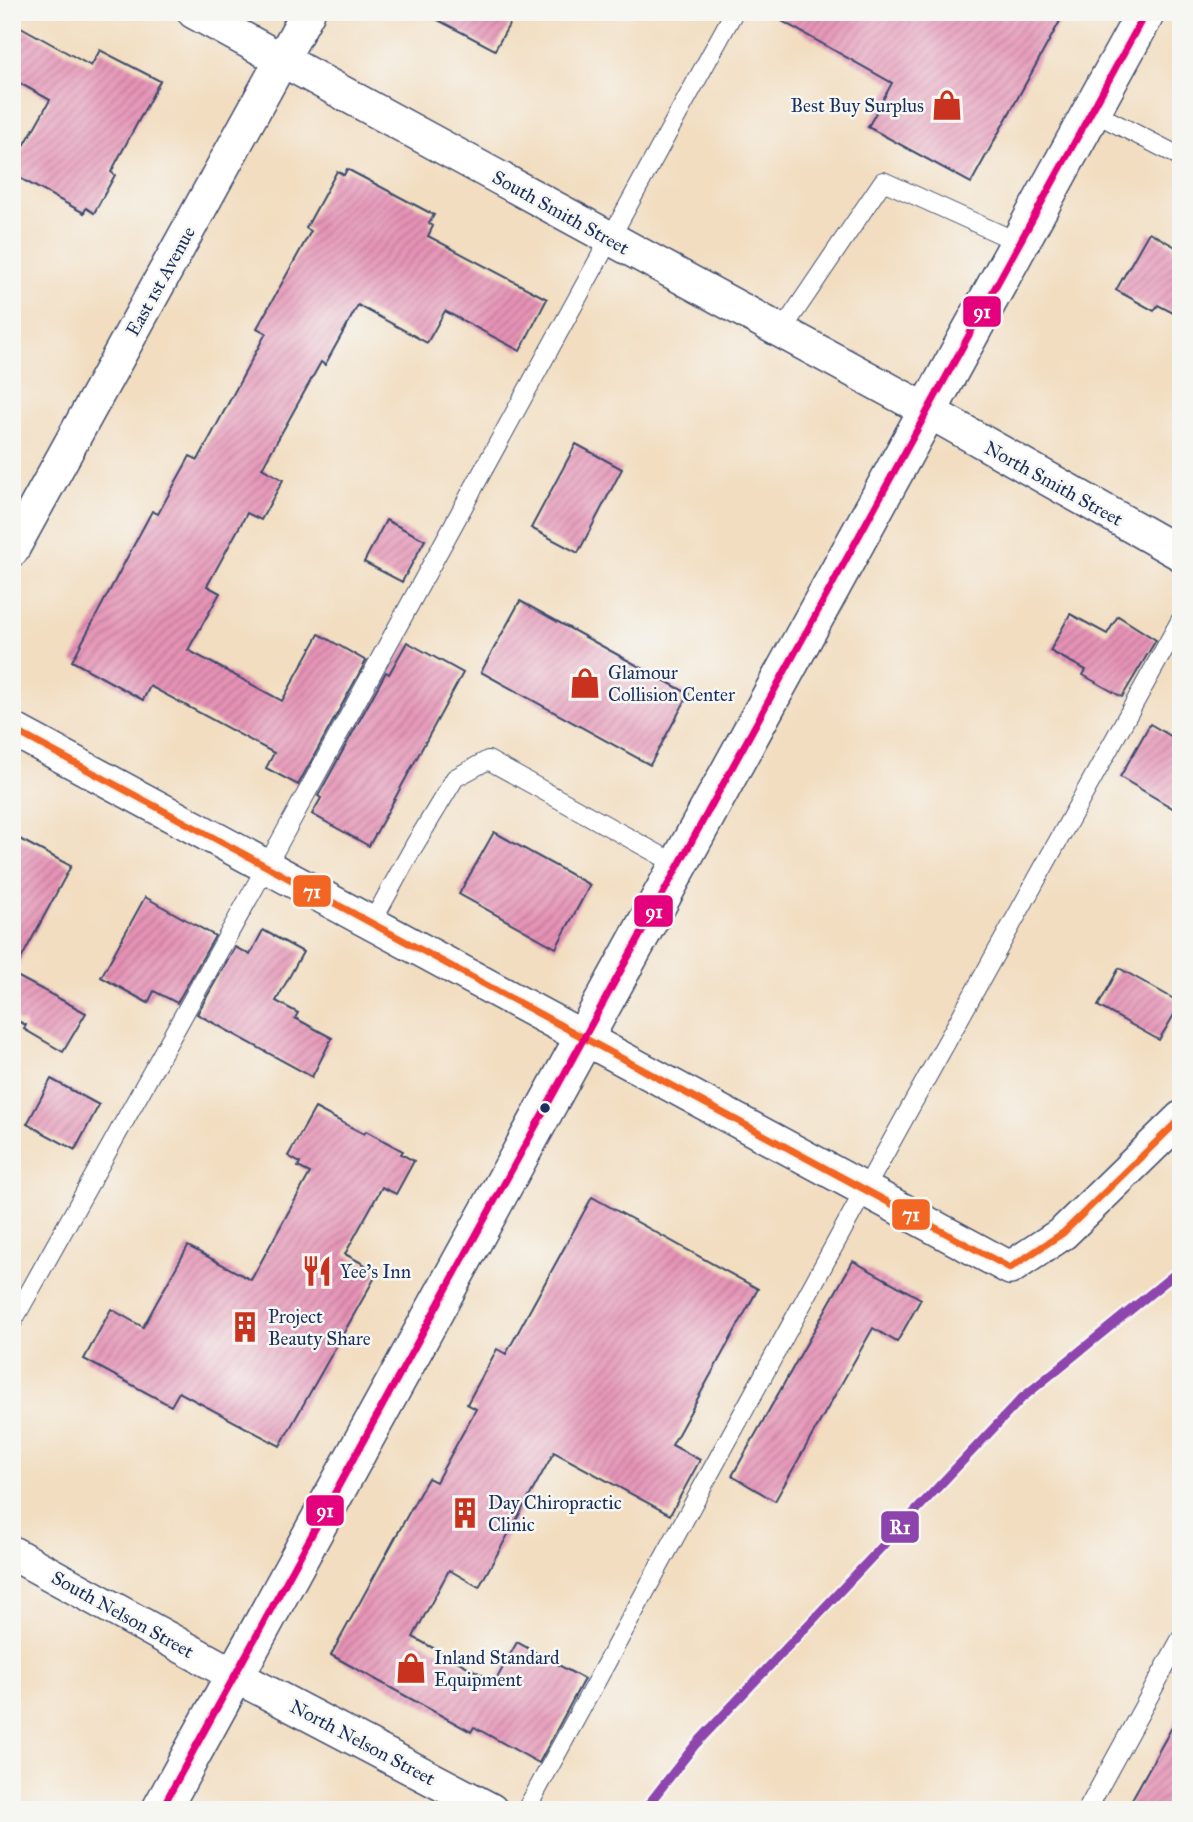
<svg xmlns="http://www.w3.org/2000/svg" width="1193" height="1822" viewBox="0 0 1193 1822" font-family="'IM FELL Great Primer',serif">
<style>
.building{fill:url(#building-hatch)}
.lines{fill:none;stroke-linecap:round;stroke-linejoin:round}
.service-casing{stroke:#3b496d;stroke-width:20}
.minor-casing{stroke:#3b496d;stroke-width:36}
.primary-casing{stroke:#3b496d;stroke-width:41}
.service{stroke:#fff;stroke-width:18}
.minor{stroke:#fff;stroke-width:33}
.primary{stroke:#fff;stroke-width:38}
.bus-1-casing{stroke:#f6f6f2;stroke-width:12}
.bus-2-casing{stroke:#f6f6f2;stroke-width:12}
.bus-1{stroke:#f26522;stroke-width:7}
.bus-2{stroke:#e5007d;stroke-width:7}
.rail-1-casing{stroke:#f6f6f2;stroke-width:14}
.rail-1{stroke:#8e44ad;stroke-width:9}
.bus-dot{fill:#1b2f5e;stroke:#f6f6f2;stroke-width:2.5}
.labels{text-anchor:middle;stroke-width:5;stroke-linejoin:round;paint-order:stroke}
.poi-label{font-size:19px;fill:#1b2f5e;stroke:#f6f6f2;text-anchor:start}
.street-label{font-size:19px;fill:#1b2f5e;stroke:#f6f6f2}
.line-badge{stroke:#f6f6f2;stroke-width:2.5}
.badge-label{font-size:19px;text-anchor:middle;font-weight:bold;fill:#fff}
</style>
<defs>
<pattern id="building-hatch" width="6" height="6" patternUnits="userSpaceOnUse" patternTransform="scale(1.75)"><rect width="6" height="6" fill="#e693b5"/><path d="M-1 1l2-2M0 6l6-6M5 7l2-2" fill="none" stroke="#ba7896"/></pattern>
</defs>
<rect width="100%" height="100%" fill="#f6f6f2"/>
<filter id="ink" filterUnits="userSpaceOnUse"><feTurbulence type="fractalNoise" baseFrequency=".0143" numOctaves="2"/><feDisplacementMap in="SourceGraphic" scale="14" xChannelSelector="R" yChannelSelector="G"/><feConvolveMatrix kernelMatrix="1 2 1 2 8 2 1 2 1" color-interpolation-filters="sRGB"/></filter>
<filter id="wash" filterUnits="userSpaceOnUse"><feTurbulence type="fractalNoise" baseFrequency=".00686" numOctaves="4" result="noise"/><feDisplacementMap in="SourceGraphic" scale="28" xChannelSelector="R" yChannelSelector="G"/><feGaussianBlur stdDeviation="1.57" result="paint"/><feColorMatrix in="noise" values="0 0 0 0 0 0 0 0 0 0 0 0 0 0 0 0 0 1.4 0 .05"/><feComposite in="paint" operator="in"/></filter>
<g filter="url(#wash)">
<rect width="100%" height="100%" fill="#f2ddc0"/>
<g id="blocks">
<g class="building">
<polygon points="423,12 516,12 495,50"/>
<polygon points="766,12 1065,12 971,183 868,127 892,83"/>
<polygon points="12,22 91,66 100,50 160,81 111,172 115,175 94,213 86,208 84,213 12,174 12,167 50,100 12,79"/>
<polygon points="347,169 434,215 429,223 433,226 428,236 547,299 520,351 445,311 427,343 358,305 325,365 321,362 262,468 283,480 261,520 247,513 207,586 220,593 188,650 282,701 319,634 366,661 298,785 266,768 274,753 150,686 143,700 72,661 152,511 158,514 190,456 198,460 266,333 257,328 311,231 306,228 337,171 344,175"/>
<polygon points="1149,232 1181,250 1181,317 1158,305 1154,311 1116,290"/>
<polygon points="576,444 622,469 578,553 531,528"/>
<polygon points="386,520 425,540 402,582 364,562"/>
<polygon points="520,601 689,694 650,765 481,672"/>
<polygon points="1070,614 1107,634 1118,616 1156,640 1122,697 1083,675 1086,670 1050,651"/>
<polygon points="407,642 463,673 369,846 312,814 321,798 318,796 386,672 389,674"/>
<polygon points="1150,724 1181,742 1181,813 1120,777"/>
<polygon points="494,832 590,885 556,948 459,894"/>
<polygon points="12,835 71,866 13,974 86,1013 63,1052 24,1029 26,1025 12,1018"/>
<polygon points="145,897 215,936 177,1003 154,991 148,1003 101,977"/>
<polygon points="263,930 303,952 276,1001 298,1013 295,1018 332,1038 312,1077 197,1014 235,947 250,955"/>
<polygon points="1119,968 1181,1003 1159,1040 1098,1006"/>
<polygon points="51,1079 99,1105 75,1150 27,1124"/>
<polygon points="315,1108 364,1134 366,1131 403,1151 401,1154 414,1161 396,1194 382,1187 345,1254 378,1272 280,1446 179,1392 171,1406 84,1359 111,1309 143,1327 188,1246 251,1280 310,1173 298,1167 300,1163 288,1156"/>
<polygon points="592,1197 758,1289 672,1445 700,1460 670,1515 554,1452 479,1587 449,1570 413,1637 495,1682 517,1642 584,1679 539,1763 474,1727 471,1732 331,1655 428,1478 436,1482 476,1409 467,1404 497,1349 506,1354"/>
<polygon points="853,1261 921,1299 897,1342 873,1328 775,1501 732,1476"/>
<polygon points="1181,1711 1181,1810 1126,1810"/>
</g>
</g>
</g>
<g filter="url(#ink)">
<use href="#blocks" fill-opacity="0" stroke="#3b496d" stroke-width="2"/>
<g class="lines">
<defs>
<g id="service">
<polyline points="1091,111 1181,157"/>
<polyline points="781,332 883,181 1020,243"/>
<polyline points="371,924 414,846 455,778 488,760 678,865"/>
<polyline points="12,1323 266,867 734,12"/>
<polyline points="526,1810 864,1191 1181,619"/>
<polyline points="1087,1810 1181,1638"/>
</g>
<g id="minor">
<polyline points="194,12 928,411 1181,554"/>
<polyline points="12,550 308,12"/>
<polyline points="12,729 1010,1268 1063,1233 1181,1118"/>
<polyline points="12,1553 234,1675 491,1810"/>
</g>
<polyline id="primary" points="161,1810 1146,12"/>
</defs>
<use href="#service" class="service-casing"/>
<use href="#minor" class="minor-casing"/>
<use href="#primary" class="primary-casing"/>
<use href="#service" class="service"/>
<use href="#minor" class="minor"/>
<use href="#primary" class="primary"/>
<defs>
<polyline id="bus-1" points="12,729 1010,1268 1063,1233 1181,1118"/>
<polyline id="bus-2" points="161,1810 1146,12"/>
</defs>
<use href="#bus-1" class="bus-1-casing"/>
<use href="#bus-2" class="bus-2-casing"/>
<use href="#bus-1" class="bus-1"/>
<use href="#bus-2" class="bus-2"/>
<defs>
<polyline id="rail-1" points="644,1810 695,1745 1022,1398 1181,1269"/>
</defs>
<use href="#rail-1" class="rail-1-casing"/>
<use href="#rail-1" class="rail-1"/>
</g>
</g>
<defs>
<symbol id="shop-bare" viewBox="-9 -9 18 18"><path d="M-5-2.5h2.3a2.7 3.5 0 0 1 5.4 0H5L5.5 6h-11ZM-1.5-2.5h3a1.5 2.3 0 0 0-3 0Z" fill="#c8321e" stroke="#f6f6f2" stroke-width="2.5" paint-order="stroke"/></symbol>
<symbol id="restaurant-bare" viewBox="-9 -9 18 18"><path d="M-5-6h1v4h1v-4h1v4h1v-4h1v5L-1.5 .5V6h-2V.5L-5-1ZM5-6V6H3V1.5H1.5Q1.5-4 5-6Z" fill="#c8321e" stroke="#f6f6f2" stroke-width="2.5" paint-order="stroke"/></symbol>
<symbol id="building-bare" viewBox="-9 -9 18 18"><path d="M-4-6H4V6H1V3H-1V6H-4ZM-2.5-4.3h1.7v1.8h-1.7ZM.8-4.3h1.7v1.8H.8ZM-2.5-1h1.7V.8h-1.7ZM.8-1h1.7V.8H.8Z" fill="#c8321e" stroke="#f6f6f2" stroke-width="2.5" paint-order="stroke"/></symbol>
</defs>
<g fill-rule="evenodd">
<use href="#shop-bare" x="925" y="83" width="44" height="44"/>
<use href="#shop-bare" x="563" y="661" width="44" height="44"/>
<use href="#restaurant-bare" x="295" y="1249" width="44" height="44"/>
<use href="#building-bare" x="223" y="1305" width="44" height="44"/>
<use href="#building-bare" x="443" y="1491" width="44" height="44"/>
<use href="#shop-bare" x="389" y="1646" width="44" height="44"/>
</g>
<circle class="bus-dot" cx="545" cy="1108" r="6"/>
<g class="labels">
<g class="poi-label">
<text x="924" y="112" text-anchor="end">Best Buy Surplus</text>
<text x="608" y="679">Glamour<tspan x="608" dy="22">Collision Center</tspan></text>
<text x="340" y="1278">Yee's Inn</text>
<text x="268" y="1323">Project<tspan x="268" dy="22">Beauty Share</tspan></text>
<text x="488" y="1509">Day Chiropractic<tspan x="488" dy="22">Clinic</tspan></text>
<text x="434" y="1664">Inland Standard<tspan x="434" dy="22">Equipment</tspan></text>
</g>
<g class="street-label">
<text transform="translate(561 212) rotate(29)" y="7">South Smith Street</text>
<text transform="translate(160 281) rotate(-61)" y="7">East 1st Avenue</text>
<text transform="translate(1054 483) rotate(29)" y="7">North Smith Street</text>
<text transform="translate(123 1614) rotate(29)" y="7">South Nelson Street</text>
<text transform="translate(363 1742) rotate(28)" y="7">North Nelson Street</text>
</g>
</g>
<g class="line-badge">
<rect x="962" y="295" width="40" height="33" rx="7" fill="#e5007d"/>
<rect x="292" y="874" width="40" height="34" rx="7" fill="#f26522"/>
<rect x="633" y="894" width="41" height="34" rx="7" fill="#e5007d"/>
<rect x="891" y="1198" width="40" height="33" rx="7" fill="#f26522"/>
<rect x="305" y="1494" width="40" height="33" rx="7" fill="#e5007d"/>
<rect x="880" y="1510" width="40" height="34" rx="7" fill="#8e44ad"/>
</g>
<g class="badge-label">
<text x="982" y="318">91</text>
<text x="312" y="898">71</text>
<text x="654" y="918">91</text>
<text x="911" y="1221">71</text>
<text x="325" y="1517">91</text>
<text x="900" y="1534">R1</text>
</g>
<rect width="1193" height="1822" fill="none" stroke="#f6f6f2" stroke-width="42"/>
</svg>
